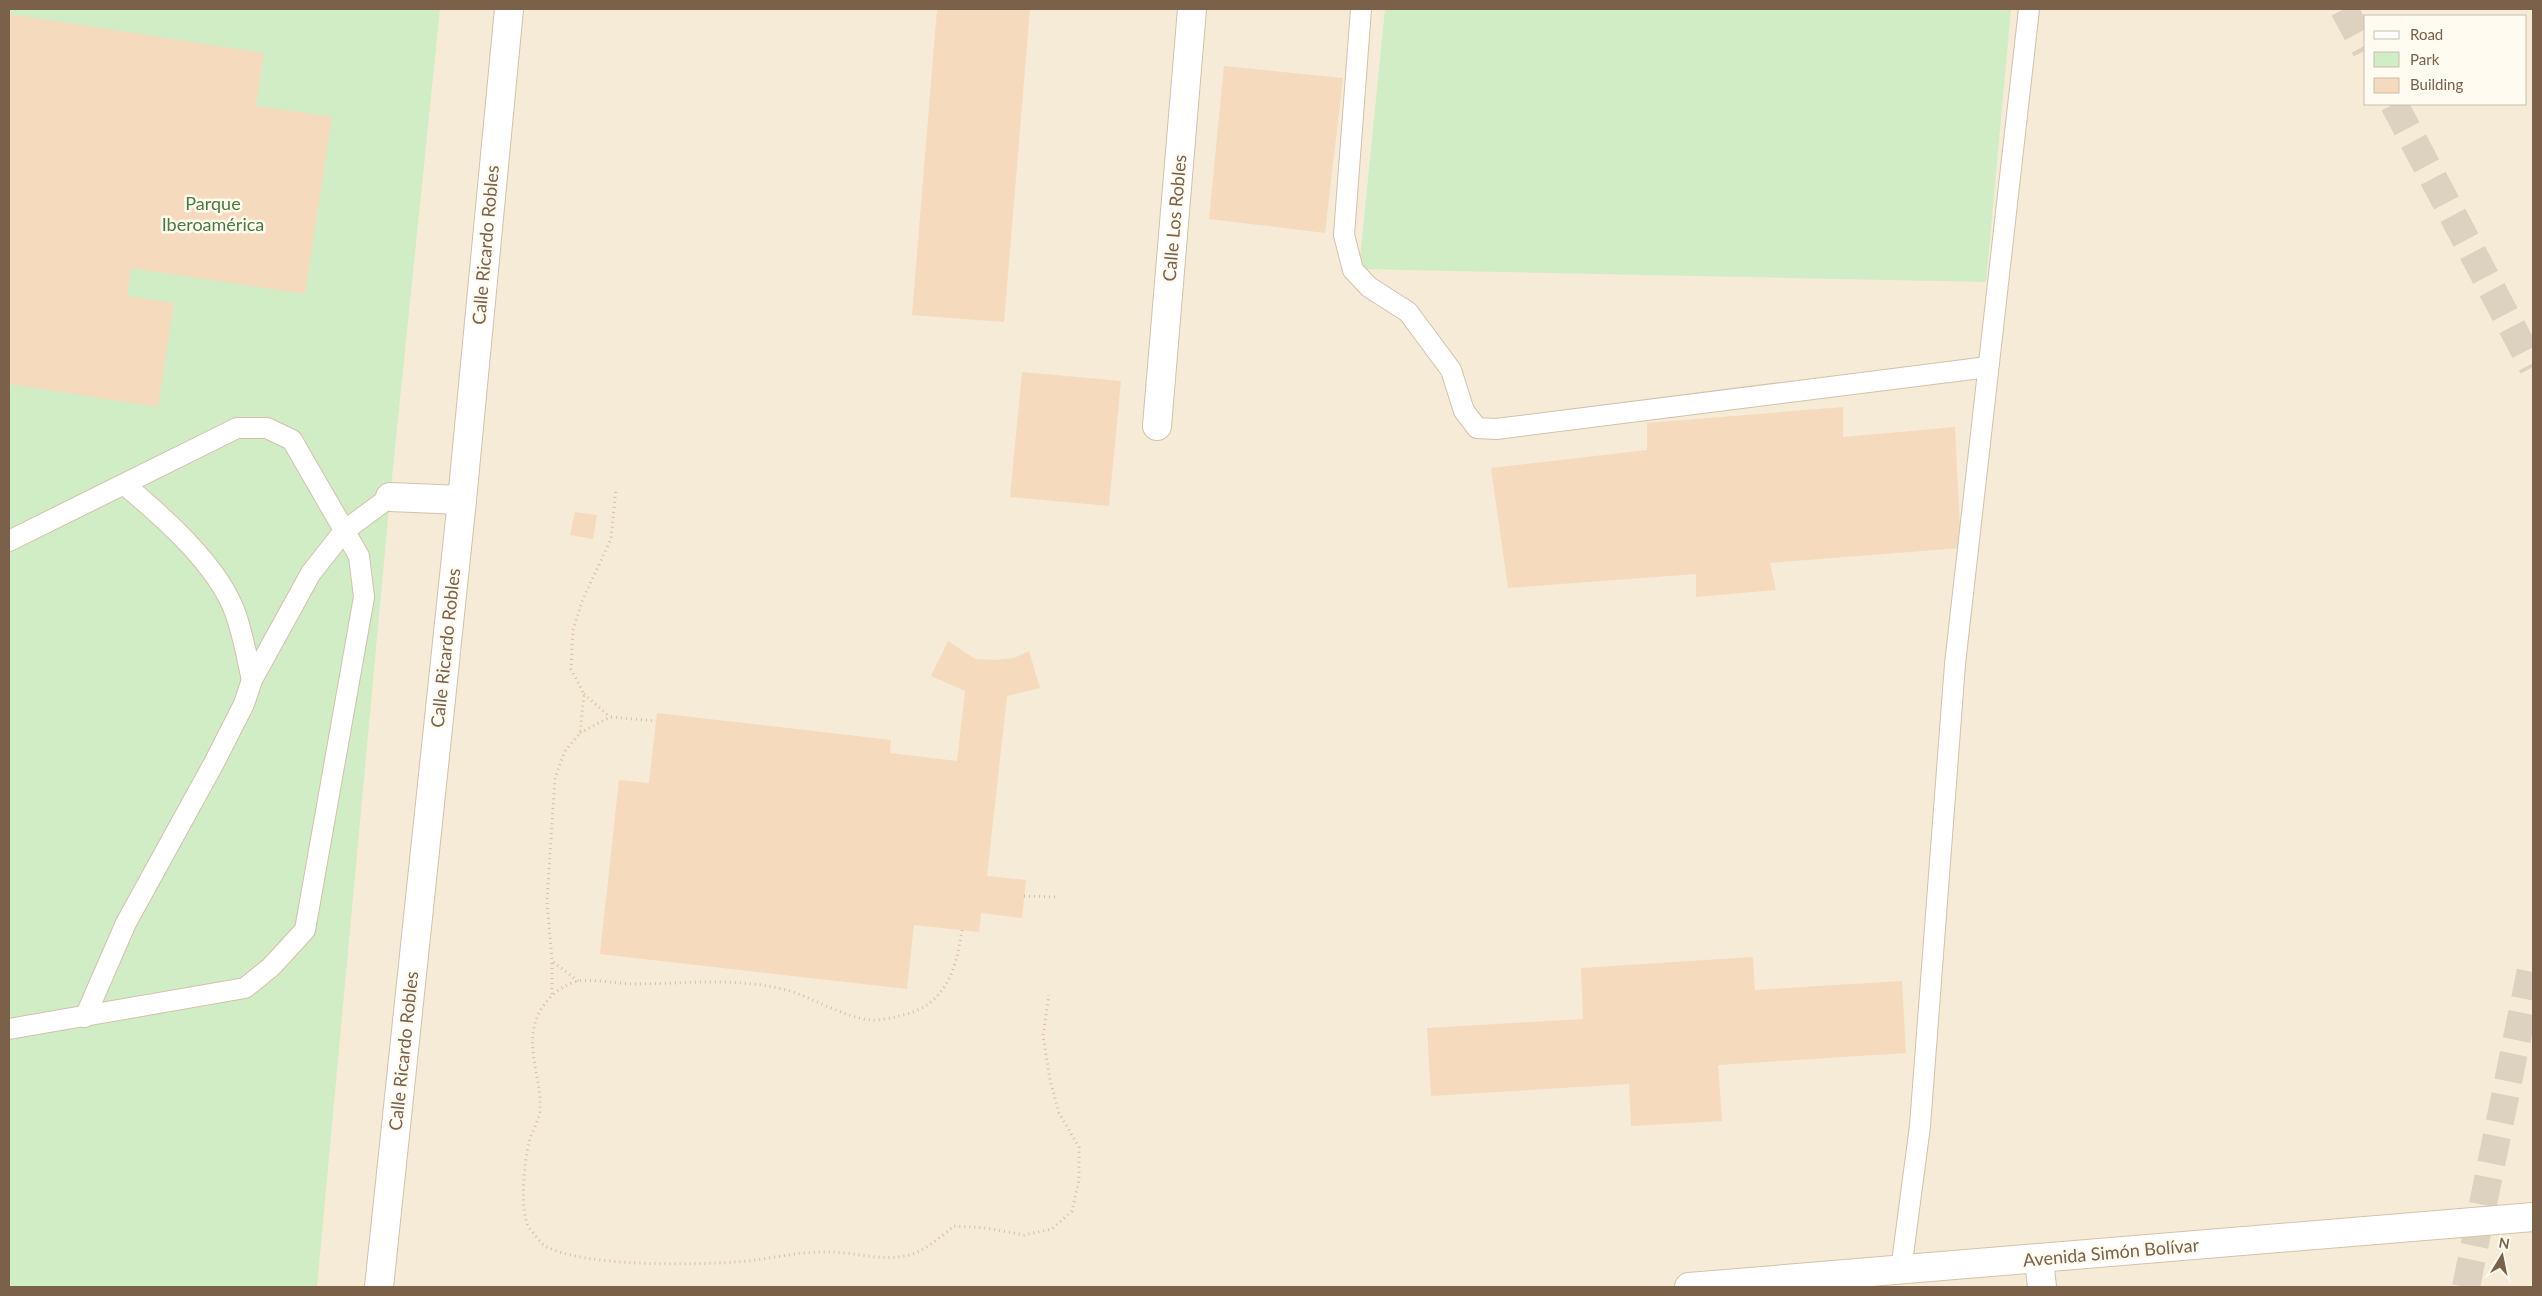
<svg xmlns="http://www.w3.org/2000/svg" width="2542" height="1296" viewBox="0 0 2542 1296" font-family="Lato,sans-serif">
<style>
.residential{fill:#f6ebd6;fill-rule:evenodd}
.green{fill:#d1edc5}
.building{fill:#f5dabe}
.lines{fill:none;stroke-linecap:round;stroke-linejoin:round}
.tertiary-tunnel{stroke:#ddd2c0;stroke-width:28;stroke-dasharray:28 14;stroke-linecap:butt}
.service-casing{stroke:#d2c1ac;stroke-width:22}
.pedestrian-casing{stroke:#d2c1ac;stroke-width:30}
.minor-casing{stroke:#d2c1ac;stroke-width:30}
.secondary-casing{stroke:#d5c2aa;stroke-width:30}
.path{stroke:#dbbea0;stroke-width:3;stroke-dasharray:1 4;stroke-linecap:butt}
.service{stroke:#fff;stroke-width:20}
.pedestrian{stroke:#fff;stroke-width:28}
.minor{stroke:#fff;stroke-width:28}
.secondary{stroke:#fff;stroke-width:28}
.labels{text-anchor:middle;stroke-width:5;stroke-linejoin:round;paint-order:stroke}
.park-label{font-size:18px;fill:#497b3e;stroke:#fffbf0}
.street-label{font-size:18px;fill:#7b604a;stroke:#fffbf0}
</style>
<rect width="100%" height="100%" fill="#fef8e8"/>
<path class="residential" d="M9,9H2533V1287H9ZM2366,16H2526V104H2366Z"/>
<g class="green">
<polygon points="9,9 440,9 390,497 317,1287 9,1287"/>
<polygon points="1385,9 2011,9 1986,282 1359,269"/>
</g>
<g class="building">
<polygon points="937,9 1030,9 1004,322 912,315"/>
<polygon points="9,14 264,53 256,106 332,117 305,294 131,268 127,296 174,303 158,407 9,384"/>
<polygon points="1224,66 1343,78 1325,233 1209,219"/>
<polygon points="1022,372 1121,381 1109,506 1010,497"/>
<polygon points="1843,407 1843,437 1955,427 1961,548 1770,563 1776,590 1696,597 1696,574 1508,588 1491,468 1647,450 1647,423"/>
<polygon points="575,512 597,515 593,539 570,535"/>
<polygon points="948,641 975,659 995,660 1014,658 1029,651 1040,688 1007,696 987,876 1026,880 1022,918 981,913 979,932 914,925 907,989 600,954 619,780 649,783 657,713 891,740 890,753 957,761 965,691 931,676"/>
<polygon points="1753,957 1755,990 1902,981 1906,1053 1718,1065 1722,1121 1631,1126 1629,1084 1431,1096 1427,1028 1583,1019 1581,968"/>
</g>
<g class="lines">
<g class="tertiary-tunnel">
<polyline points="2344,9 2366,50"/>
<polyline points="2394,104 2533,367"/>
<polyline points="2466,1287 2533,960"/>
</g>
<defs>
<g id="service">
<polyline points="1361,9 1344,235 1353,270 1369,287 1408,312 1451,370 1464,411 1477,428 1496,429 1988,367"/>
<path d="M125,485C163,517 217,564 235,612C243,634 247,658 252,680"/>
<polyline points="9,541 237,428 267,428 292,440 359,556 364,597 305,930 271,967 245,988 9,1029"/>
<polyline points="85,1017 126,923 214,763 244,704 252,680 311,573 344,531 390,497"/>
<polyline points="1901,1270 1920,1126 1955,664 2029,9"/>
</g>
<polyline id="pedestrian" points="390,497 462,500"/>
<g id="minor">
<polyline points="1157,426 1192,9"/>
<polyline points="2039,1259 2042,1287"/>
<polyline points="379,1287 462,500 509,9"/>
</g>
<polyline id="secondary" points="1689,1287 2533,1217"/>
</defs>
<use href="#service" class="service-casing"/>
<use href="#pedestrian" class="pedestrian-casing"/>
<use href="#minor" class="minor-casing"/>
<use href="#secondary" class="secondary-casing"/>
<g class="path">
<polyline points="584,694 610,717"/>
<polyline points="580,733 610,717 656,721"/>
<polyline points="1024,896 1057,897"/>
<path d="M962,930C956,971 945,1007 899,1016C890,1018 879,1021 870,1020C839,1016 812,996 782,989C732,977 682,984 631,984C617,983 591,979 579,981C562,984 547,998 539,1013C523,1045 542,1077 540,1110C539,1122 531,1132 529,1143C524,1162 519,1214 530,1229C535,1234 540,1243 545,1246C583,1267 692,1265 736,1262C767,1260 798,1251 829,1252C853,1252 880,1261 905,1256C923,1253 940,1237 954,1226L986,1228L1024,1235L1052,1229L1072,1211L1079,1180V1147L1059,1113L1050,1080L1043,1036L1049,995"/>
<polyline points="578,981 552,961 547,901 555,778 565,751 580,733 584,694 571,669 573,630 583,599 611,539 616,488"/>
<polyline points="552,994 552,961"/>
</g>
<use href="#service" class="service"/>
<use href="#pedestrian" class="pedestrian"/>
<use href="#minor" class="minor"/>
<use href="#secondary" class="secondary"/>
</g>
<g class="labels">
<g class="park-label">
<text x="213" y="210">Parque<tspan x="213" dy="21">Iberoamérica</tspan></text>
</g>
<g class="street-label">
<text transform="translate(1175 218) rotate(-85)" y="6">Calle Los Robles</text>
<text transform="translate(486 245) rotate(-85)" y="6">Calle Ricardo Robles</text>
<text transform="translate(446 648) rotate(-84)" y="6">Calle Ricardo Robles</text>
<text transform="translate(404 1051) rotate(-84)" y="6">Calle Ricardo Robles</text>
<text transform="translate(2111 1253) rotate(-5)" y="6">Avenida Simón Bolívar</text>
</g>
</g>
<rect width="2542" height="1296" fill="none" stroke="#7b604a" stroke-width="20"/>
<rect x="2364" y="15" width="162" height="90" fill="#fffbf0" stroke="#cabdae"/>
<rect x="2374" y="31" width="25" height="8" fill="#ffffff" stroke="#cabdae"/>
<text x="2410" y="40" font-size="15" fill="#7b604a">Road</text>
<rect x="2374" y="52" width="25" height="15" fill="#d1edc5" stroke="#cabdae"/>
<text x="2410" y="65" font-size="15" fill="#7b604a">Park</text>
<rect x="2374" y="78" width="25" height="15" fill="#f5dabe" stroke="#cabdae"/>
<text x="2410" y="90" font-size="15" fill="#7b604a">Building</text>
<g transform="translate(2502 1256) rotate(10)" stroke="#fffbf0" stroke-width="4" paint-order="stroke">
<path d="M0-4L9 19L0 12L-9 19Z" fill="#7b604a"/>
<text y="-8" font-size="14" font-weight="bold" text-anchor="middle" fill="#7b604a">N</text>
</g>
</svg>
